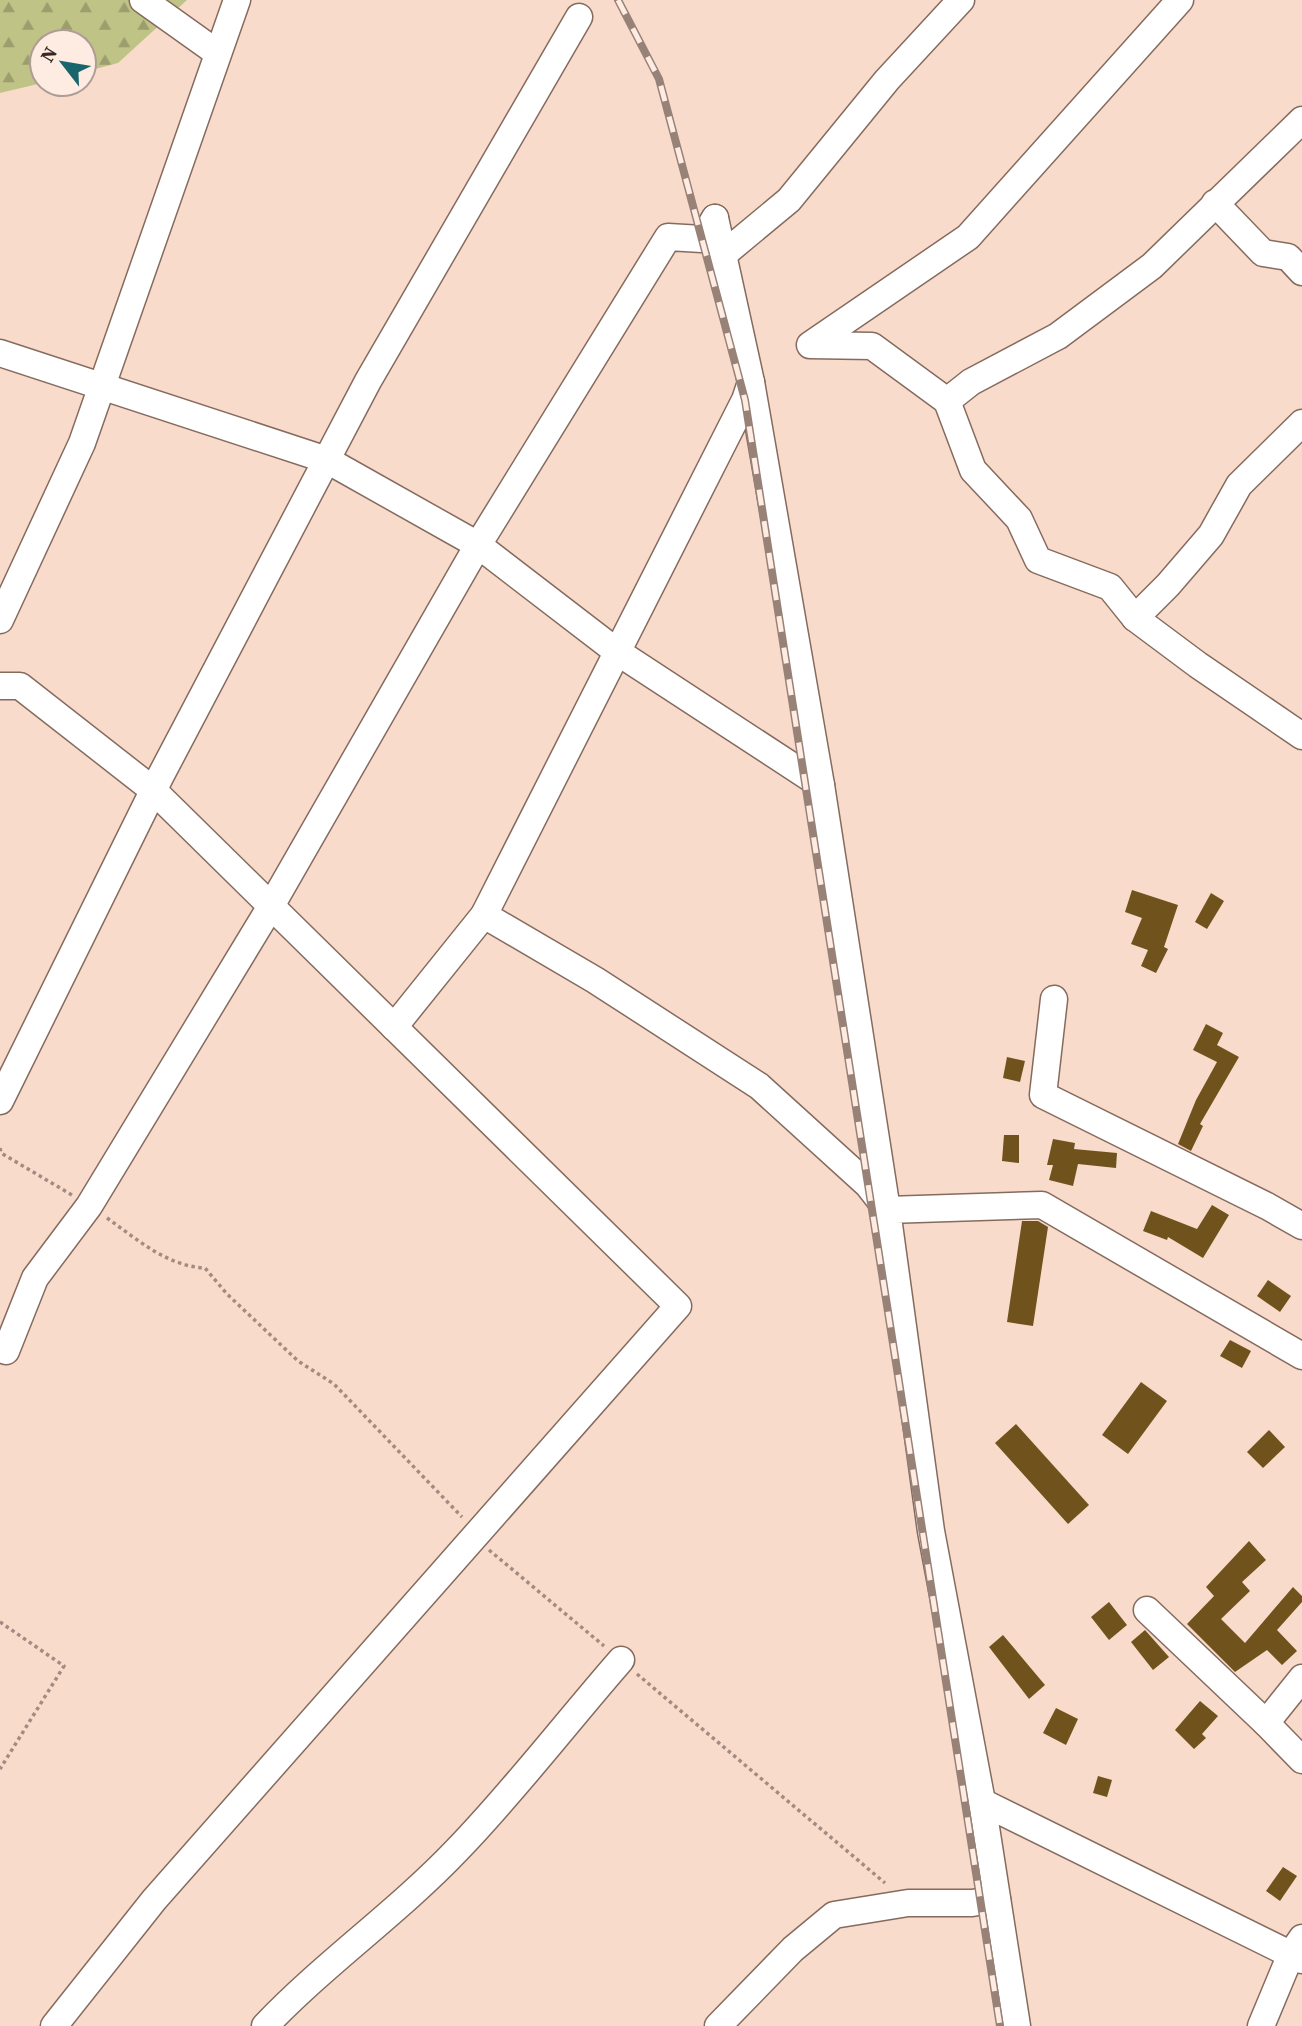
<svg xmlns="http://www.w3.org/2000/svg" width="1302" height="2026" viewBox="0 0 1302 2026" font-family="'Source Serif 4',serif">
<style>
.forest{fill:url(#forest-firs)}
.building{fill:#70531c}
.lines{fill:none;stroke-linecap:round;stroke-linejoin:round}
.minor-casing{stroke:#856b5e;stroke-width:29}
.path{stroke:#a28c82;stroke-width:3.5;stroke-dasharray:3.5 3.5;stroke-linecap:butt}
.minor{stroke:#fff;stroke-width:26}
.rail-casing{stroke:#988278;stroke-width:8}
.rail{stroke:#feebe2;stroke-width:5;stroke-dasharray:16;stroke-linecap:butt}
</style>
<defs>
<pattern id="forest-firs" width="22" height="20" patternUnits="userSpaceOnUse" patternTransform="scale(1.75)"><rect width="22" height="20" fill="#bfc385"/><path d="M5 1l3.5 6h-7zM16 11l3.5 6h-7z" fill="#9c9e6d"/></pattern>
</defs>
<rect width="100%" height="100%" fill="#f9dbcc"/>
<polygon class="forest" points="0,0 187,0 118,63 84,72 84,42 42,42 42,83 0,93"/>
<g class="building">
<polygon points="1132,890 1178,905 1164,947 1168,949 1156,973 1141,966 1148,950 1131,944 1142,918 1125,912"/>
<polygon points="1211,893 1224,901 1207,929 1195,922"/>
<polygon points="1206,1024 1223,1033 1217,1045 1239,1057 1200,1124 1203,1126 1191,1151 1178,1144 1196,1100 1217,1062 1193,1050"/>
<polygon points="1007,1057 1025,1061 1020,1082 1003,1078"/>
<polygon points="1004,1135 1019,1135 1019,1163 1002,1161"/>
<polygon points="1053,1139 1075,1143 1074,1149 1117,1153 1116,1168 1078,1164 1073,1186 1049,1180 1053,1165 1047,1165"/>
<polygon points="1212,1205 1229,1215 1203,1258 1168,1237 1167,1240 1143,1231 1151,1211 1197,1229"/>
<polygon points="1022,1221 1038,1221 1048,1227 1033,1326 1007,1322"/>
<polygon points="1268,1280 1291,1296 1280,1312 1257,1296"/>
<polygon points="1230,1340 1251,1351 1242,1368 1220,1356"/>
<polygon points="1141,1382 1167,1401 1128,1454 1102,1435"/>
<polygon points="1016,1424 1089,1505 1068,1524 995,1443"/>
<polygon points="1269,1430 1285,1447 1263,1468 1247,1452"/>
<polygon points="1249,1541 1266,1560 1242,1582 1250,1591 1221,1619 1245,1643 1293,1587 1302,1596 1302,1602 1277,1630 1297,1651 1282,1665 1267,1650 1235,1672 1187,1624 1214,1596 1206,1587"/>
<polygon points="1109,1602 1127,1625 1109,1640 1091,1617"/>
<polygon points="1145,1630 1169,1657 1153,1670 1131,1642"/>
<polygon points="1003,1635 1045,1685 1029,1699 989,1647"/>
<polygon points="1200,1701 1218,1716 1202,1734 1206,1738 1194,1749 1175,1730"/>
<polygon points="1056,1708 1078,1719 1066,1745 1043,1733"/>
<polygon points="1098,1776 1112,1780 1107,1797 1093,1793"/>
<polygon points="1283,1867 1297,1876 1280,1901 1266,1891"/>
</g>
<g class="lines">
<defs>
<g id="minor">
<polyline points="143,0 216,52"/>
<polyline points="1180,0 968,237 810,345 872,346 947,401 971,382 1058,336 1152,266 1302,120"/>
<polyline points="1215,203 1263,253 1288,257 1302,272"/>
<polyline points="715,218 751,382 821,785"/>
<polyline points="724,254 789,200 887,80 961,0"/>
<polyline points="0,353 327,460 478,545 616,651 821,785 887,1210"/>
<polyline points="947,401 973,470 1019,519 1038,560 1110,587 1135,618"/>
<polyline points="1302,423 1239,485 1211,535 1168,585 1135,618 1198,665 1302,736"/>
<polyline points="0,620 82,443 237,0"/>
<polyline points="0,686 20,686 153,790 678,1306 154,1900 54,2026"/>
<polyline points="484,915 595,980 759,1086 868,1185 886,1208"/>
<polyline points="1054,999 1043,1095 1267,1206 1302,1226"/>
<polyline points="394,1027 484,915 745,400 751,382"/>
<polyline points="0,1101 160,777 368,381 579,17"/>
<polyline points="6,1351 35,1278 89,1206 271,906 478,545 668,237 702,239 715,218"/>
<polyline points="1147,1610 1266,1723"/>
<polyline points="1302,1678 1266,1723 1302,1760"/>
<polyline points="982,1802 931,1531 887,1210 1042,1205 1302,1356"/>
<path d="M265,2026C325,1963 397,1913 457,1850C515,1790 566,1723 621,1660"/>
<polyline points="718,2026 793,1949 834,1915 908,1903 972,1903 997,1899"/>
<polyline points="1017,2026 982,1802 1302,1960"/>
<polyline points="1261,2026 1291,1954 1302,1938"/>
</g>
</defs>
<use href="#minor" class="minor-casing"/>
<g class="path">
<polyline points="0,1148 1,1153 72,1195"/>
<path d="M107,1218C138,1240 167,1266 205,1268L227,1294L298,1361L334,1384L462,1517"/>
<polyline points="489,1550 604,1646"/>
<polyline points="0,1622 64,1666 0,1769"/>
<polyline points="637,1674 885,1883"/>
</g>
<use href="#minor" class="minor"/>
<defs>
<polyline id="rail" points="618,0 659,79 745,400 1000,2026"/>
</defs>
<use href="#rail" class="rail-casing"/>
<use href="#rail" class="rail"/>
</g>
<g transform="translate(63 63) rotate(301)"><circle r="33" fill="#feebe2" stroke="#ae9d96" stroke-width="2"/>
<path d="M0-5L12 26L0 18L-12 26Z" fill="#18656e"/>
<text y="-10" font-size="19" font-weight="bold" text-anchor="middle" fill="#352924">N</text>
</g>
</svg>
